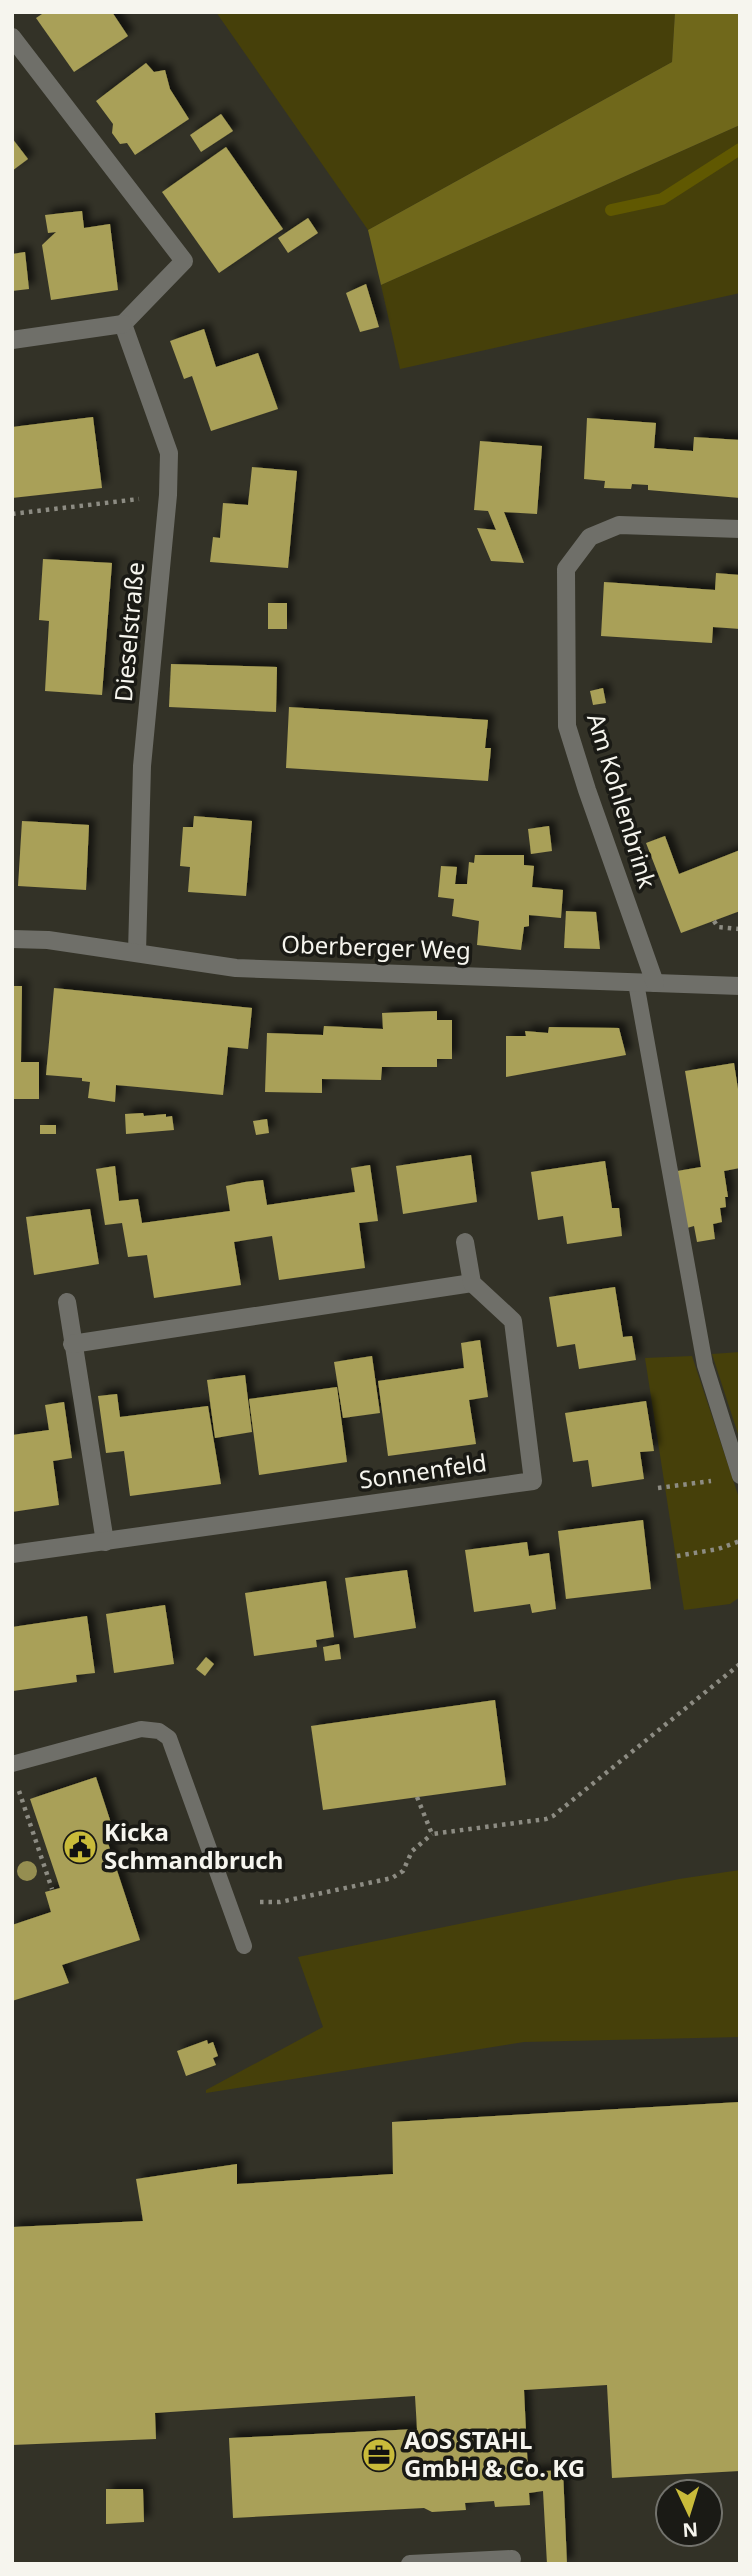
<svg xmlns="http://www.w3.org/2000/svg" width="752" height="2576" viewBox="0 0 752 2576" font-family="'Noto Sans',sans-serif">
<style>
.green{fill:#46400a}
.forest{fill:#70681b}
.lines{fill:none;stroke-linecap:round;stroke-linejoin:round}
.stream{stroke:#605801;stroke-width:12}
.building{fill:#a9a058;filter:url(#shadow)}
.path{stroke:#8d8c83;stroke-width:4.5;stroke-dasharray:3.5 5;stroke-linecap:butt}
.lane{stroke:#6f6f69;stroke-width:16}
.street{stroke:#6f6f69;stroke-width:18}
.tree{fill:#958e51}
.labels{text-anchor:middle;stroke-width:7;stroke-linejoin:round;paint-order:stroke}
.street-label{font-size:24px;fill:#f6f5ee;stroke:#1a1a15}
.poi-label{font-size:24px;font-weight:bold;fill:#f6f5ee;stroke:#1a1a15;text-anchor:start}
</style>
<defs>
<filter id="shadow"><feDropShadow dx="6" dy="-6" stdDeviation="3.5" flood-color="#0009"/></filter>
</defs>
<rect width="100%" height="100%" fill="#333227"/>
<g class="green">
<polygon points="216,12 675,12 672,62 368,230"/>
<polygon points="740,125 740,293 400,369 381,285"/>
<polygon points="740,1352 740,1440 712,1354"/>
<polygon points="692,1356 740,1501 740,1597 730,1604 684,1610 645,1358"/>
<polygon points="740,1870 740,2037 524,2042 206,2093 206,2090 323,2027 298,1957 679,1879"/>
</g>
<polygon class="forest" points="675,12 740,12 740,125 381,285 368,230 672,62"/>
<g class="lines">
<polyline class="stream" points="611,210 662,199 740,149"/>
</g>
<g class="building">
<polygon points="45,12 112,12 128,36 74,72 36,18"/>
<polygon points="146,63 154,72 165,70 170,89 189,119 135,155 127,143 120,144 112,133 113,124 96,101"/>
<polygon points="221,114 233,131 201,152 190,135"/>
<polygon points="12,138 28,159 12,171"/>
<polygon points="226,147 283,229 219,273 162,192"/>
<polygon points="82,211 84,228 110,224 118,290 51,300 42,245 56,232 48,233 45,215"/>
<polygon points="308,218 318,233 288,253 278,238"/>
<polygon points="25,252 29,289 12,291 12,254"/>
<polygon points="366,284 379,327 360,332 346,293"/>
<polygon points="204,329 216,367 258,353 278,409 211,431 192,376 184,379 170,341"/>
<polygon points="93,417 102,488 12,498 12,427"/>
<polygon points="587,418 656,423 654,448 693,451 694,437 740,440 740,498 648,490 648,485 632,484 631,489 604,488 605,481 584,479"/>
<polygon points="480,441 542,446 537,514 504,512 524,563 491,561 477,528 496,530 488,511 474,510"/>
<polygon points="252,467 297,471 288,568 210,562 213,537 220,538 223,503 248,505"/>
<polygon points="43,559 112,563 102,695 45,691 49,621 39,620"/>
<polygon points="716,573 740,575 740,629 713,627 712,643 601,636 604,582 715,590"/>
<rect x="268" y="603" width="19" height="26"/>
<polygon points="171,664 277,667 276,712 169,707"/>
<polygon points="603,688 606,703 593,705 590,691"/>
<polygon points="289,707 488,720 485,748 491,748 488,781 286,768"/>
<polygon points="194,816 252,821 246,896 188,892 190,867 180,866 183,827 193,827"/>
<polygon points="22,821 89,825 86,890 18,886"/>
<polygon points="549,826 552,851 531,854 528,829"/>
<polygon points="665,836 679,874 740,850 740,911 681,933 646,843"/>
<polygon points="475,855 524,855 524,865 534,866 532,887 563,890 561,918 529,915 529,926 524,927 521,950 477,945 479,921 452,916 454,899 438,897 441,866 457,867 455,884 467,884 469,862 474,863"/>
<polygon points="566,911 596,912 600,949 564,948"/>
<polygon points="12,986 22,986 21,1062 39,1062 39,1099 13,1099"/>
<polygon points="54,988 252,1008 248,1049 228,1047 223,1095 116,1085 115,1102 88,1098 90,1082 82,1081 82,1078 46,1075"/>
<polygon points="437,1011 437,1020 452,1020 452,1059 437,1059 437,1067 382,1067 381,1080 322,1079 322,1093 265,1092 267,1033 323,1035 324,1026 383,1029 382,1013"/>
<polygon points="549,1027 619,1028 626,1055 506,1077 506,1036 526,1036 525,1031 548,1033"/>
<polygon points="734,1063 740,1102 740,1168 724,1171 728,1197 725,1197 726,1207 720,1208 722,1222 713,1224 715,1239 697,1242 694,1226 687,1228 677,1171 701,1167 685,1071"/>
<polygon points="143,1113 144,1116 166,1114 166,1117 172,1116 174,1130 126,1134 125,1114"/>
<polygon points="267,1119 269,1133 256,1135 253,1121"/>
<rect x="40" y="1125" width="16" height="9"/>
<polygon points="471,1155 477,1202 403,1214 396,1166"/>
<polygon points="605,1161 612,1208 619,1208 622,1236 567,1244 563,1216 538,1220 531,1172"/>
<polygon points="370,1165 378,1221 359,1223 365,1268 279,1280 272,1236 234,1242 241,1285 154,1298 147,1255 128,1257 122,1223 105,1225 96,1169 115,1166 119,1201 138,1199 142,1223 230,1211 226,1186 245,1182 263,1180 267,1205 355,1192 351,1168"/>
<polygon points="90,1209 99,1264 34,1275 26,1217"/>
<polygon points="615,1287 623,1337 632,1336 636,1360 579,1369 575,1344 557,1347 549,1297"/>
<polygon points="480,1340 488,1397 469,1400 476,1444 388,1456 378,1381 464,1368 461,1343"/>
<polygon points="372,1356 380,1413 343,1418 334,1362"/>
<polygon points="245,1375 252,1432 215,1438 207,1380"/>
<polygon points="337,1387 347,1462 259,1475 249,1399"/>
<polygon points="117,1394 120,1417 208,1406 221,1484 130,1496 124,1451 106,1453 98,1396"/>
<polygon points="646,1401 654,1451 640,1452 644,1479 592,1487 588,1460 573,1462 565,1413"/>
<polygon points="64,1402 72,1458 53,1461 59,1505 12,1512 12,1435 49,1430 45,1405"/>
<polygon points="643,1520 651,1589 566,1599 558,1531"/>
<polygon points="527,1542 529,1556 549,1553 556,1609 532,1613 530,1604 474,1612 465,1550"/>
<polygon points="407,1570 416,1628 354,1638 345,1578"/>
<polygon points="326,1581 334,1637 316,1640 317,1647 254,1656 245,1593"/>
<polygon points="165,1605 174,1664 114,1673 106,1614"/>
<polygon points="87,1616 95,1673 76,1675 77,1682 13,1691 12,1627"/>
<polygon points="339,1644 341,1659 325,1661 323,1647"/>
<polygon points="206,1657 214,1664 205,1676 196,1669"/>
<polygon points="495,1700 506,1785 323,1810 311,1726"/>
<polygon points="96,1777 114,1832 105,1834 140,1940 62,1965 69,1983 12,2001 12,1925 51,1912 45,1892 60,1888 30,1799"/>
<polygon points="207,2040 208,2044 213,2042 218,2056 213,2058 216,2065 186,2076 177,2051"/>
<polygon points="740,2102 740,2471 612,2478 607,2385 524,2390 528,2472 563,2470 567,2564 547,2564 543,2491 529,2493 530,2505 495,2507 494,2501 465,2503 466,2510 432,2512 424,2508 233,2518 229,2438 417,2429 415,2396 155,2413 156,2439 12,2445 12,2227 143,2221 136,2179 237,2164 237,2184 393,2174 392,2122"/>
<polygon points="106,2489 143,2489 144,2522 106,2524"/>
</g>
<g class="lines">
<g class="path">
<polyline points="12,514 139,499"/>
<polyline points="714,921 718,927 740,929"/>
<polyline points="658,1488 711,1481"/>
<polyline points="677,1556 718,1549 740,1541"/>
<polyline points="19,1791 52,1889"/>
<polyline points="417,1797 432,1834 546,1819 553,1816 740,1664"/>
<polyline points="260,1902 280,1902 392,1878 403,1871 412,1851 432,1834"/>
</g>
<g class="lane">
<polyline points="636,983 705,1365 740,1476"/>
<polyline points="12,1764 141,1729 159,1731 169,1738 244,1946"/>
</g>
<g class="street">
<polyline points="12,37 184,261 123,324 169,453 168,495 142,766 137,952"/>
<polyline points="12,340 123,324"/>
<polyline points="12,939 48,940 236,968 740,986"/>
<polyline points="655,983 587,790 567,726 566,569 590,537 619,525 740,529"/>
<polyline points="67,1302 105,1542"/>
<polyline points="72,1344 472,1283"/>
<polyline points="12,1554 533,1481 513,1321 472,1283 465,1242"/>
<polyline points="410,2564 512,2559"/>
</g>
</g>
<circle class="tree" cx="27" cy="1871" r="10"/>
<defs>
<symbol id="civic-disc" viewBox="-11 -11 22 22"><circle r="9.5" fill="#c9bb3a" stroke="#1a1a15"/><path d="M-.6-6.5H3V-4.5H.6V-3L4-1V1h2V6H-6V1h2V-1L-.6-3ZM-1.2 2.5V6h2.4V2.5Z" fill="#111"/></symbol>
<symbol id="office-disc" viewBox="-11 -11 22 22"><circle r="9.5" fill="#c9bb3a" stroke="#1a1a15"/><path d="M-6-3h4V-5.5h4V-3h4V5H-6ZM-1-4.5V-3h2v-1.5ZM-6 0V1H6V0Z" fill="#111"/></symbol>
</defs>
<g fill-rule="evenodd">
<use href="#civic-disc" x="61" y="1828" width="38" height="38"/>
<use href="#office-disc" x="360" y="2436" width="38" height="38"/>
</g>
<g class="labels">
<g class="street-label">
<text transform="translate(130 632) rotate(-85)" y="8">Dieselstraße</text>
<text transform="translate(621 801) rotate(73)" y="8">Am Kohlenbrink</text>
<text transform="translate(376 948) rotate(2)" y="8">Oberberger Weg</text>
<text transform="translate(423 1472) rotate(-8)" y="8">Sonnenfeld</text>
</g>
<g class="poi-label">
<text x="104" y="1841">Kicka<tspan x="104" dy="28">Schmandbruch</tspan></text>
<text x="404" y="2449">AOS STAHL<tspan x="404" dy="28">GmbH &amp; Co. KG</tspan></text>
</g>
</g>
<rect width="752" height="2576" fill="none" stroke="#f6f5ee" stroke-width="28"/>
<g transform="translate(689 2513) rotate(176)"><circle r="33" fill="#1a1a15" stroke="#72726c" stroke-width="2"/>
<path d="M0-5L12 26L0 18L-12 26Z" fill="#c9bb3a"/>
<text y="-10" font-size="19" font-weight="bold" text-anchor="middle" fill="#f6f5ee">N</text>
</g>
</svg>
